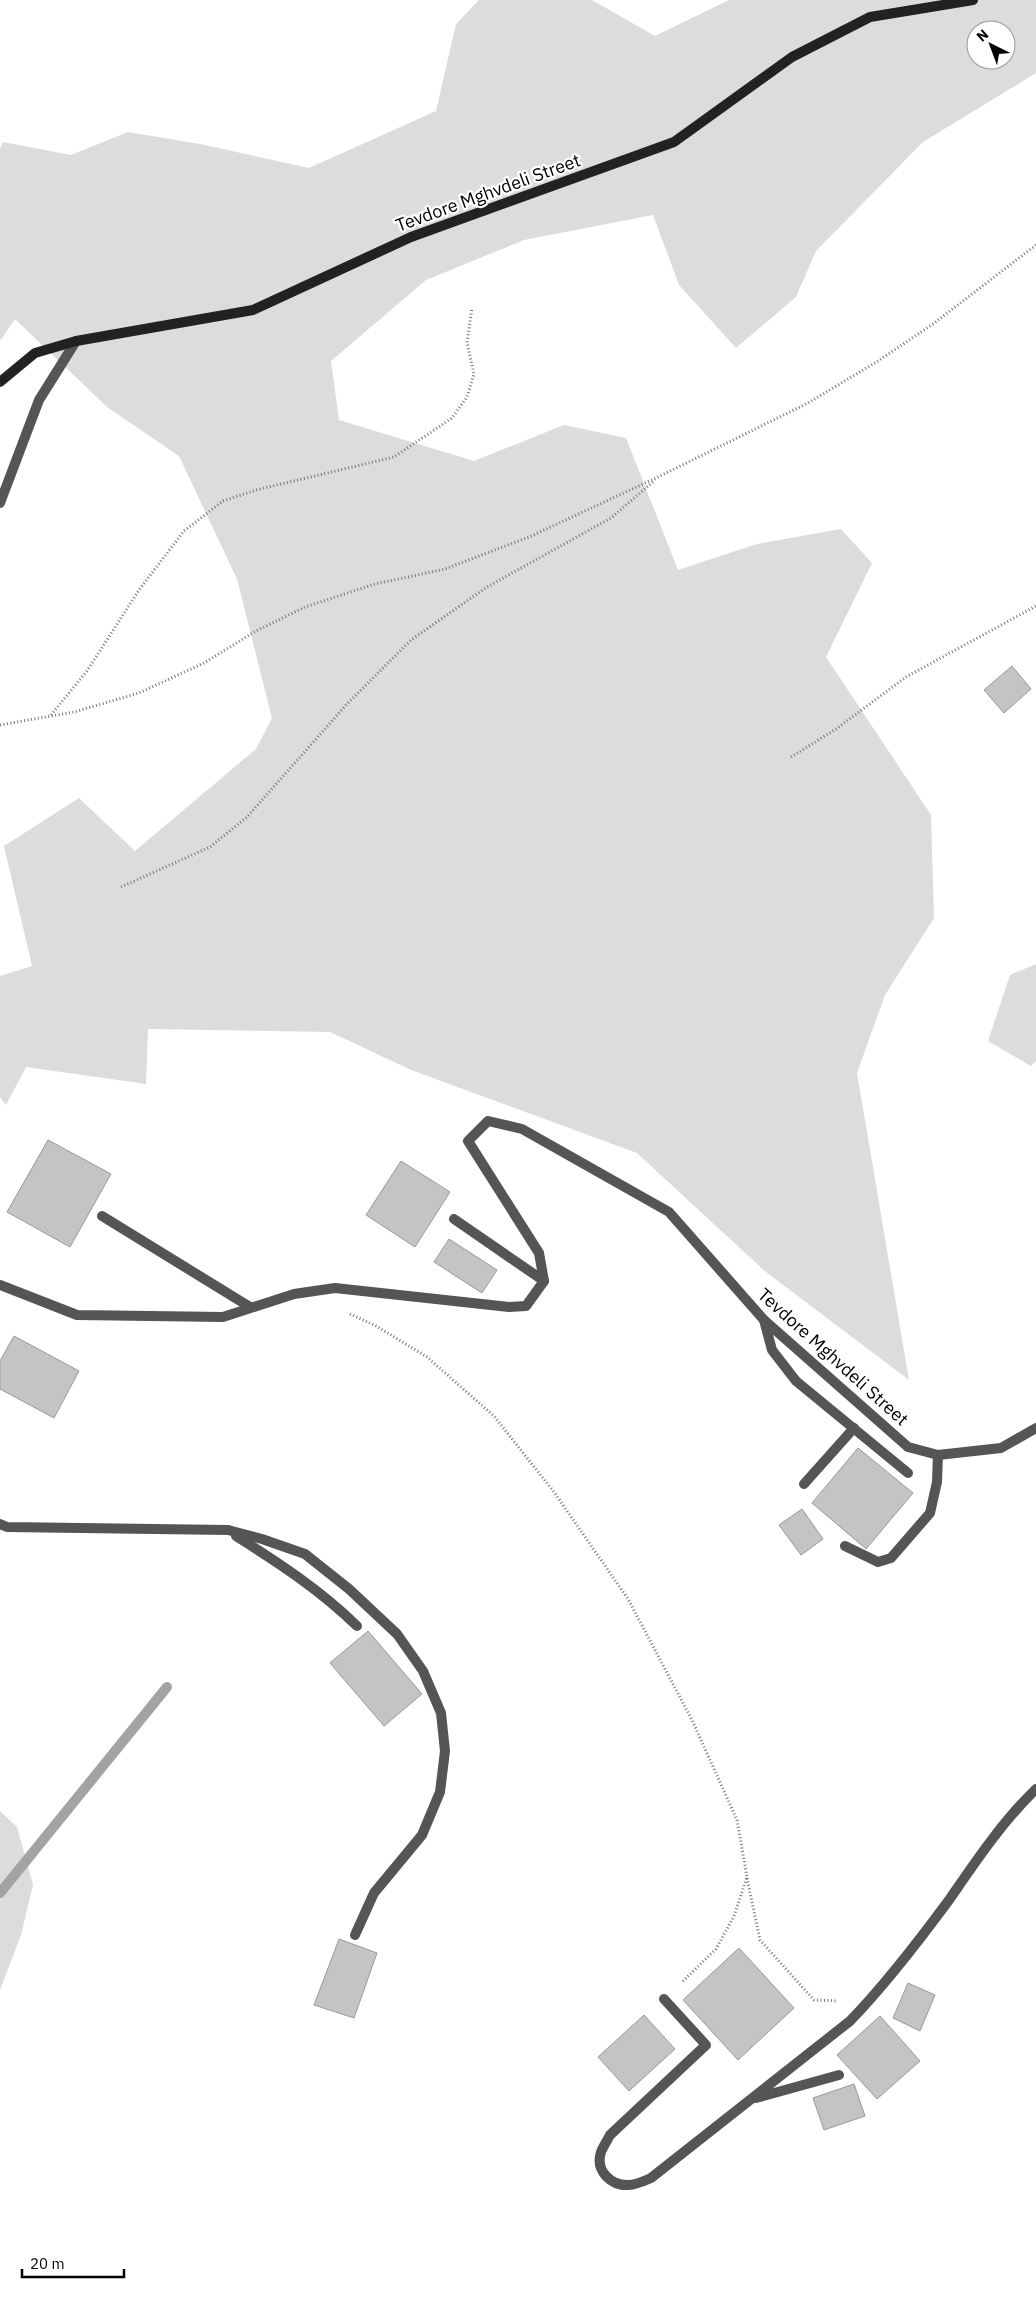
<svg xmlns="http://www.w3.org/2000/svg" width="1036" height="2299" viewBox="0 0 1036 2299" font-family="'IBM Plex Sans',sans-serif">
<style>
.green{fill:#dcdcdc;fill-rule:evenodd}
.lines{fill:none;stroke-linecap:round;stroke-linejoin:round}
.stream{stroke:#a3a3a3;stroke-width:10}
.building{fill:#c4c4c4;stroke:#999}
.path{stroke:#777;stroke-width:3;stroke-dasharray:1 2.5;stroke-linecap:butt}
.lane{stroke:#555;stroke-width:10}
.street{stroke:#555;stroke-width:10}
.secondary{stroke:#222;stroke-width:10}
.labels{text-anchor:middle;stroke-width:4.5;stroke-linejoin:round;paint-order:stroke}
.street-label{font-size:18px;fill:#000;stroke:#fff}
</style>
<rect width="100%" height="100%" fill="#fff"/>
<g class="green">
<path d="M479,0H592L655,36L729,0H1036V73L923,142L816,251L796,297L736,348L679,285L653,215L524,240L426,280L331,361L339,420L474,461L564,425L626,438L678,570L757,544L841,529L872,563L826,657L931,815L934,918L885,995L857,1073L909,1380L766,1272L637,1153L411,1070L330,1032L148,1029L146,1084L26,1067L6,1105L0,1097V976L32,966L4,846L79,798L135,851L256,749L272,718L237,579L179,456L107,407L15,319L0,341V149L3,142L71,155L128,132L200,144L309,168L436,111L456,24ZM976,30H1006V60H976Z"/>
<polygon points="1036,964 1036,1061 1031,1066 988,1041 1010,975"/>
<polygon points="0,1811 17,1827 33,1885 21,1935 0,1990"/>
</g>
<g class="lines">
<polyline class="stream" points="0,1893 167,1687"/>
</g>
<g class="building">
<polygon points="1012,666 1031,689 1004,713 984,690"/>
<polygon points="48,1140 111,1174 70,1247 7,1212"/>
<polygon points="401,1161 450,1192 415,1247 366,1215"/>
<polygon points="449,1239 497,1270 482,1293 434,1262"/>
<polygon points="14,1336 79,1371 54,1418 0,1389 0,1361"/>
<polygon points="858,1448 913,1493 866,1549 812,1503"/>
<polygon points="802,1509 823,1539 801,1555 779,1525"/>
<polygon points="368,1631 422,1694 384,1726 330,1663"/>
<polygon points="339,1939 377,1953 354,2018 314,2005"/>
<polygon points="739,1948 794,2008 738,2060 683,2000"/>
<polygon points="908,1983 935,1995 920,2031 893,2018"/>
<polygon points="644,2015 675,2049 629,2091 598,2057"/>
<polygon points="880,2016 920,2061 877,2099 837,2055"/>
<polygon points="854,2084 865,2116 824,2130 813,2098"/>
</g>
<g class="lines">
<g class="path">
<polyline points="51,715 87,671 139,590 184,531 223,501 256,490 394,457 452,418 467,397 474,374 467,343 472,308"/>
<polyline points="0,725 74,712 139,693 204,663 256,631 305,607 375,584 445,569 529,537 658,477 808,403 878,361 933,324 1036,245"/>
<polyline points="791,757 836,729 906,677 1036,606"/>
<polyline points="121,887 210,847 247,817 347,704 411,640 487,587 611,518 655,480"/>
<polyline points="350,1314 376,1326 427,1357 494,1416 554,1492 628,1599 692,1720 737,1820 747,1877 734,1916 716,1949 681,1983"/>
<polyline points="747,1878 760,1940 814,2000 838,2001"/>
</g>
<g class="lane">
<polyline points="0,503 39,400 76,341"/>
<polyline points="102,1216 250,1307"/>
<polyline points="454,1219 544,1281"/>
<polyline points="764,1320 772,1350 796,1381 908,1473"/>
<polyline points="804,1484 854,1428"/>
<polyline points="228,1530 262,1539 305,1554 349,1589 397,1634 423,1671 441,1713 445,1751 440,1792 422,1835 374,1893 355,1935"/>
<path d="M236,1536C279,1563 320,1590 357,1626"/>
<polyline points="845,1546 878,1562 891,1558 930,1513 937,1482 938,1455"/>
<path d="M664,1999L706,2045L610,2135C607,2141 603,2147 601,2152C595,2171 611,2186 629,2185C636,2185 644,2181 651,2178L850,2021C886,1984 918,1942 949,1900C976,1861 1002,1822 1036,1789"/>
<polyline points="756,2098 839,2075"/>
</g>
<g class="street">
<polyline points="0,1285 77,1315 223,1317 294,1294 335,1288 509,1307 526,1306 544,1281 539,1253 468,1141 488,1121 522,1129 669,1212 764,1320 908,1447 938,1455 1001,1448 1036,1428"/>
<polyline points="0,1524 7,1527 228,1530"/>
</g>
<polyline class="secondary" points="0,382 35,353 76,341 253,310 411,237 674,142 792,57 870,17 973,0"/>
</g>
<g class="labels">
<g class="street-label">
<text transform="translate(488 193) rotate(-20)" y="6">Tevdore Mghvdeli Street</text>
<text transform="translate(833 1357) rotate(42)" y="6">Tevdore Mghvdeli Street</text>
</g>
</g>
<g transform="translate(991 45) rotate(318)"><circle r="24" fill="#ffffff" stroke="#999999"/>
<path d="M0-4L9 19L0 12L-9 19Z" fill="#000000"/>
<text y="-8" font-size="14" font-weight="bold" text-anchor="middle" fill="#000000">N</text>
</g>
<path d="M22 2269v8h102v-8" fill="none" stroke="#000000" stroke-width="2.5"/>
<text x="30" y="2269" font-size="15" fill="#000000" stroke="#ffffff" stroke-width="4" paint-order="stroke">20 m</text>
</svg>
